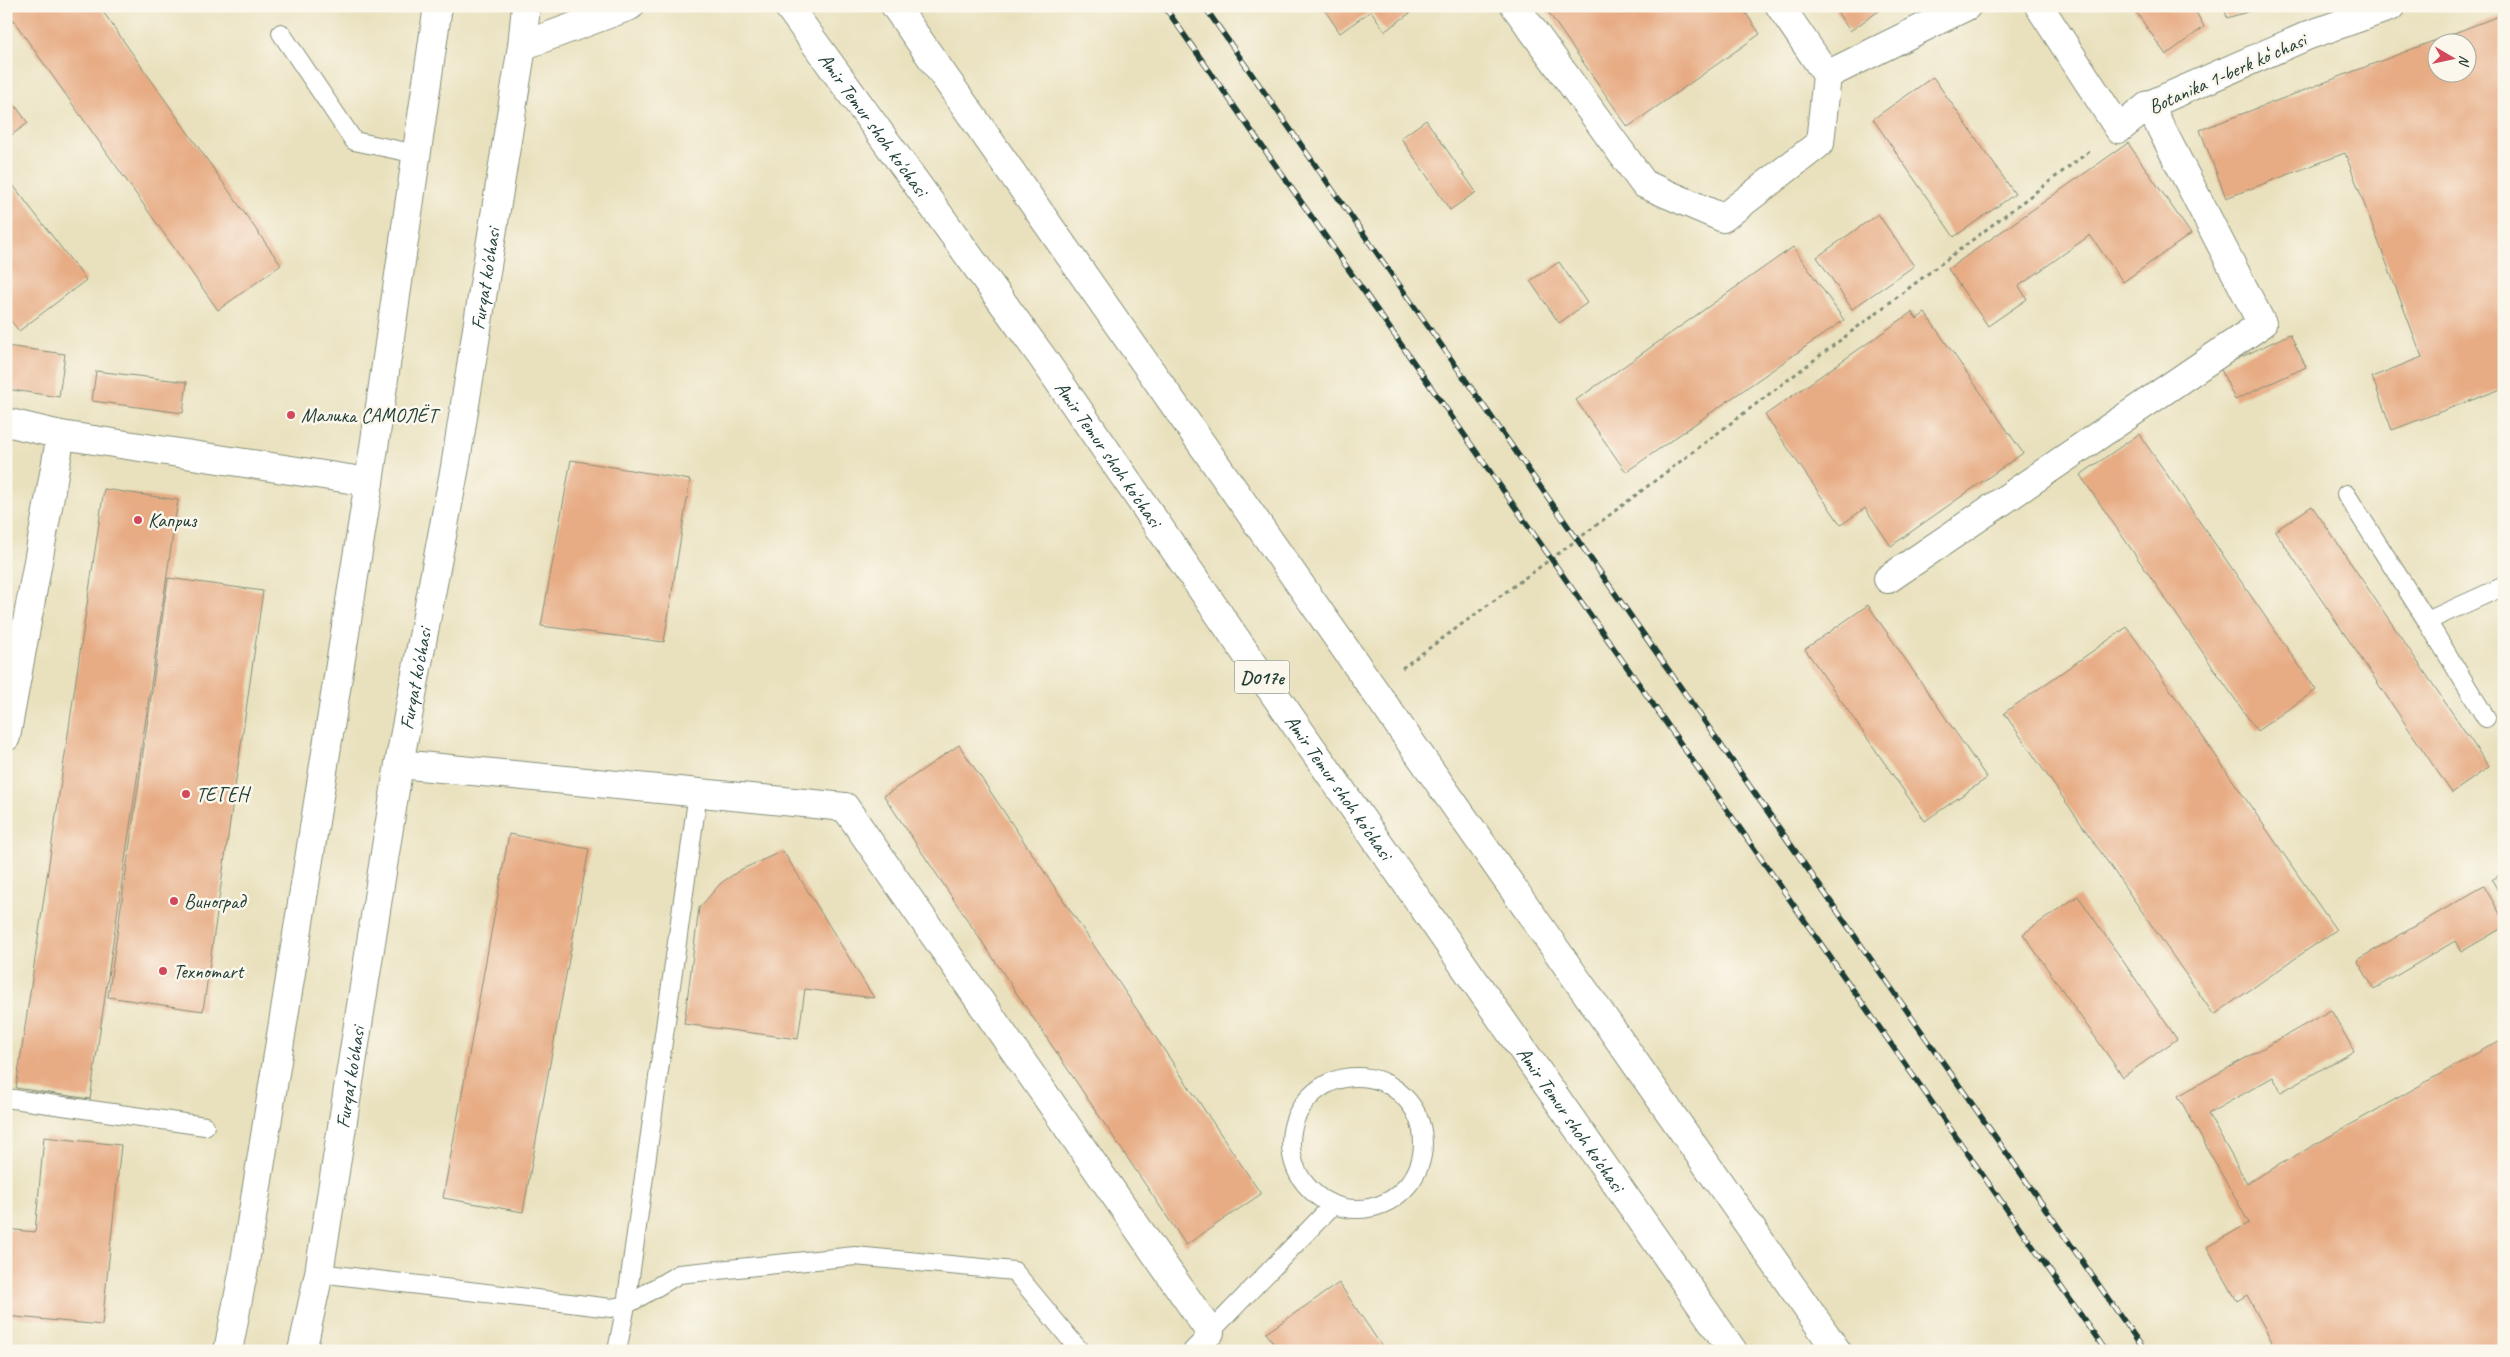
<svg xmlns="http://www.w3.org/2000/svg" width="2510" height="1357" viewBox="0 0 2510 1357" font-family="Caveat,sans-serif">
<style>
.building{fill:#e7ac84;fill-rule:evenodd}
.lines{fill:none;stroke-linecap:round;stroke-linejoin:round}
.lane-casing{stroke:#848f79;stroke-width:20}
.street-casing{stroke:#848f79;stroke-width:30}
.secondary-casing{stroke:#848f79;stroke-width:30}
.primary-casing{stroke:#848f79;stroke-width:30}
.path{stroke:#848f79;stroke-width:3;stroke-dasharray:4 4;stroke-linecap:butt}
.lane{stroke:#fff;stroke-width:18}
.street{stroke:#fff;stroke-width:28}
.secondary{stroke:#fff;stroke-width:28}
.primary{stroke:#fff;stroke-width:28}
.rail-casing{stroke:#1f3d34;stroke-width:5.5}
.rail{stroke:#fbf7ec;stroke-width:4;stroke-dasharray:11;stroke-linecap:butt}
.poi-dot{fill:#d1495b;stroke:#fbf7ec;stroke-width:2}
.labels{text-anchor:middle;stroke-width:5;stroke-linejoin:round;paint-order:stroke}
.shield{fill:#fbf7ec;stroke:#61756b;stroke-width:1}
.shield-label{font-size:19px;font-weight:bold;fill:#1f3d34}
.street-label{font-size:20px;fill:#1f3d34;stroke:#fbf7ec}
.poi-label{font-size:20px;fill:#1f3d34;stroke:#fbf7ec;text-anchor:start}
</style>
<rect width="100%" height="100%" fill="#fbf7ec"/>
<filter id="ink" filterUnits="userSpaceOnUse"><feTurbulence type="fractalNoise" baseFrequency=".02" numOctaves="2"/><feDisplacementMap in="SourceGraphic" scale="10" xChannelSelector="R" yChannelSelector="G"/><feConvolveMatrix kernelMatrix="1 2 1 2 8 2 1 2 1" color-interpolation-filters="sRGB"/></filter>
<filter id="wash" filterUnits="userSpaceOnUse"><feTurbulence type="fractalNoise" baseFrequency=".0096" numOctaves="4" result="noise"/><feDisplacementMap in="SourceGraphic" scale="20" xChannelSelector="R" yChannelSelector="G"/><feGaussianBlur stdDeviation="1.12" result="paint"/><feColorMatrix in="noise" values="0 0 0 0 0 0 0 0 0 0 0 0 0 0 0 0 0 1.4 0 .05"/><feComposite in="paint" operator="in"/></filter>
<g filter="url(#wash)">
<rect width="100%" height="100%" fill="#e9e1be"/>
<g id="blocks">
<g class="building">
<polygon points="6,6 99,6 281,265 218,310 6,10"/>
<polygon points="1322,6 1420,6 1385,31 1371,11 1340,33"/>
<polygon points="1544,6 1741,6 1760,34 1628,127"/>
<polygon points="1833,6 1886,6 1850,31"/>
<polygon points="2132,6 2193,6 2204,27 2166,55"/>
<polygon points="2224,6 2264,6 2264,7 2227,18"/>
<path d="M2504,14V388L2392,430L2372,377L2422,357L2345,153L2226,198L2200,130ZM2438,42H2468V72H2438Z"/>
<polygon points="1933,77 2015,194 1954,237 1873,119"/>
<polygon points="6,93 28,123 6,139"/>
<polygon points="1426,120 1476,192 1450,210 1401,138"/>
<polygon points="2128,143 2191,234 2123,282 2090,235 2019,286 2027,299 1988,326 1948,269"/>
<polygon points="6,176 86,280 19,331 6,315"/>
<polygon points="1878,214 1914,266 1852,309 1817,257"/>
<polygon points="1793,247 1844,320 1626,472 1576,400"/>
<polygon points="1559,262 1587,303 1559,323 1530,281"/>
<polygon points="1912,312 1917,319 1925,313 2023,453 1891,546 1865,508 1841,525 1765,415"/>
<polygon points="2290,334 2306,367 2235,400 2220,367"/>
<polygon points="6,346 65,354 59,397 6,389"/>
<polygon points="96,371 187,382 183,413 92,401"/>
<polygon points="2139,434 2316,690 2257,731 2080,475"/>
<polygon points="571,460 690,480 664,642 541,626"/>
<polygon points="104,489 178,500 90,1099 16,1088"/>
<polygon points="2312,506 2489,767 2452,793 2275,531"/>
<polygon points="168,578 263,591 203,1011 108,997"/>
<polygon points="1868,605 1987,778 1925,821 1805,649"/>
<polygon points="2127,627 2336,930 2214,1015 2004,713"/>
<polygon points="959,745 1261,1194 1186,1245 884,796"/>
<polygon points="509,834 589,849 523,1212 443,1198"/>
<polygon points="783,851 874,998 805,989 798,1039 684,1024 699,908 721,883 740,870"/>
<polygon points="2504,872 2504,901 2492,880"/>
<polygon points="2484,886 2504,921 2504,927 2461,952 2455,941 2374,989 2357,960"/>
<polygon points="2078,896 2177,1039 2123,1077 2023,934"/>
<polygon points="2331,1010 2354,1051 2281,1092 2273,1077 2208,1114 2247,1183 2504,1038 2504,1351 2277,1351 2247,1295 2237,1301 2207,1247 2249,1223 2178,1096"/>
<polygon points="44,1137 121,1145 102,1325 6,1316 6,1229 35,1232"/>
<polygon points="1339,1283 1385,1351 1279,1351 1266,1333"/>
</g>
</g>
</g>
<g filter="url(#ink)">
<use href="#blocks" fill-opacity="0" stroke="#848f79" stroke-width="1"/>
<g class="lines">
<defs>
<g id="lane">
<polyline points="281,33 354,141 417,154"/>
<polyline points="2346,494 2427,621 2504,586"/>
<polyline points="2427,621 2486,718"/>
<circle cx="1357" cy="1143" r="66"/>
<polyline points="6,1098 205,1126"/>
<polyline points="319,1273 611,1308 626,1305 679,1274 855,1256 1014,1271 1080,1351"/>
<polyline points="617,1351 626,1305 698,793"/>
<polyline points="1192,1351 1332,1206"/>
</g>
<g id="street">
<polyline points="1515,6 1644,184 1723,218 1820,143 1827,75 1780,6"/>
<polyline points="2039,6 2119,129 2149,105 2309,35 2392,6"/>
<polyline points="1827,75 1967,6"/>
<polyline points="6,422 61,435 369,482"/>
<polyline points="1888,579 2262,324 2149,105"/>
<polyline points="6,737 61,435"/>
<polyline points="399,764 845,807 1210,1332"/>
</g>
<g id="secondary">
<polyline points="522,46 630,6"/>
<polyline points="228,1351 244,1268 369,482 438,6"/>
<path id="s1" d="M302,1351L319,1273L399,764L455,467L522,46L526,6"/>
</g>
<g id="primary">
<path id="s2" d="M788,6L1042,357L1256,668L1733,1351"/>
<polyline points="895,6 1837,1351"/>
</g>
</defs>
<use href="#lane" class="lane-casing"/>
<use href="#street" class="street-casing"/>
<use href="#secondary" class="secondary-casing"/>
<use href="#primary" class="primary-casing"/>
<polyline class="path" points="1402,668 1578,539 2091,150"/>
<use href="#lane" class="lane"/>
<use href="#street" class="street"/>
<use href="#secondary" class="secondary"/>
<use href="#primary" class="primary"/>
<defs>
<g id="rail">
<polyline points="1164,6 2106,1351"/>
<polyline points="1204,6 2145,1351"/>
</g>
</defs>
<use href="#rail" class="rail-casing"/>
<use href="#rail" class="rail"/>
</g>
</g>
<g class="poi-dot">
<circle cx="291" cy="415" r="5"/>
<circle cx="138" cy="520" r="5"/>
<circle cx="186" cy="794" r="5"/>
<circle cx="174" cy="901" r="5"/>
<circle cx="163" cy="971" r="5"/>
</g>
<g class="labels">
<rect class="shield" x="1234.5" y="660.5" width="55" height="33" rx="4"/>
<g class="shield-label">
<text x="1262" y="684">D017e</text>
</g>
<g class="street-label">
<text transform="translate(2227 73) rotate(-24)" y="7">Botanika 1-berk koʻchasi</text>
<text dy="7" stroke="none"><textPath href="#s2" startOffset="146">Amir Temur shoh ko'chasi</textPath></text>
<text dy="7" stroke="none"><textPath href="#s1" startOffset="1088">Furqat ko'chasi</textPath></text>
<text dy="7" stroke="none"><textPath href="#s2" startOffset="551">Amir Temur shoh ko'chasi</textPath></text>
<text dy="7" stroke="none"><textPath href="#s1" startOffset="682">Furqat ko'chasi</textPath></text>
<text dy="7" stroke="none"><textPath href="#s2" startOffset="956">Amir Temur shoh ko'chasi</textPath></text>
<text dy="7" stroke="none"><textPath href="#s1" startOffset="278">Furqat ko'chasi</textPath></text>
<text dy="7" stroke="none"><textPath href="#s2" startOffset="1361">Amir Temur shoh ko'chasi</textPath></text>
</g>
<g class="poi-label">
<text x="301" y="422">Малика САМОЛЁТ</text>
<text x="148" y="527">Каприз</text>
<text x="196" y="801">ТЕГЕН</text>
<text x="184" y="908">Виноград</text>
<text x="173" y="978">Texnomart</text>
</g>
</g>
<rect width="2510" height="1357" fill="none" stroke="#fbf7ec" stroke-width="25"/>
<g transform="translate(2452 58) rotate(99)"><circle r="24" fill="#fbf7ec" stroke="#a3ada2"/>
<path d="M0-4L9 19L0 12L-9 19Z" fill="#d1495b"/>
<text y="-8" font-size="14" font-weight="bold" text-anchor="middle" fill="#1f3d34">N</text>
</g>
</svg>
